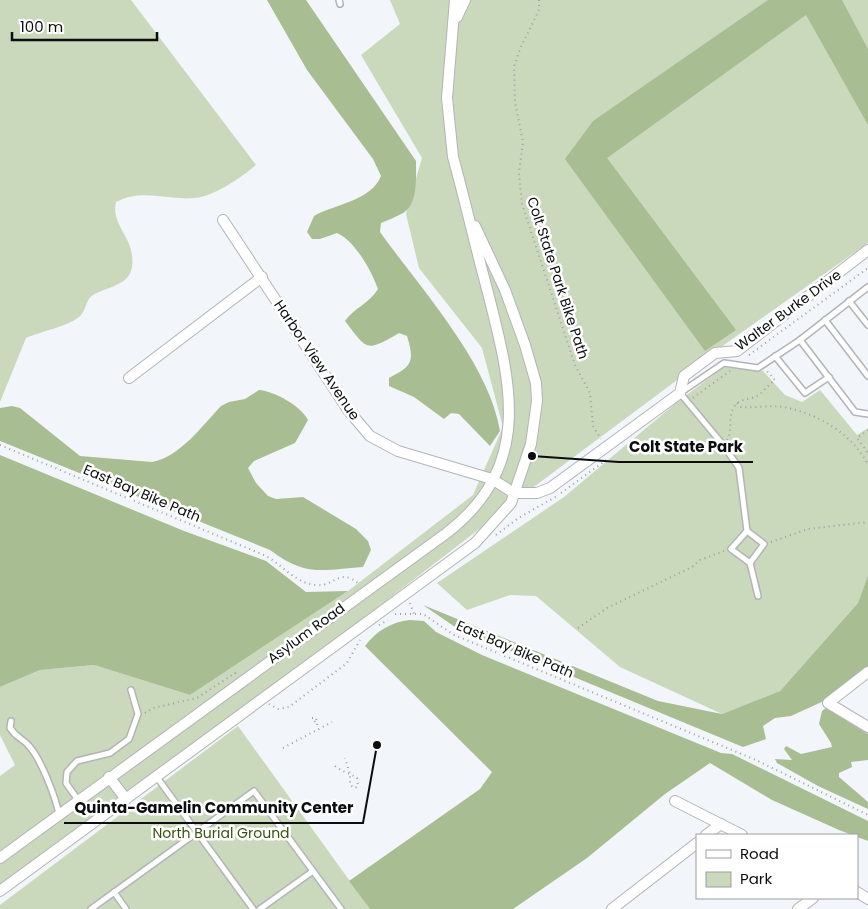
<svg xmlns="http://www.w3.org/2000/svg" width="868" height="909" viewBox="0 0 868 909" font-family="Poppins,sans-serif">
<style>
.green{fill:#cad8bc}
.forest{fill:#a8bd92}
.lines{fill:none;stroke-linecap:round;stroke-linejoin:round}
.lane-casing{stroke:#b2b4b8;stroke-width:8}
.street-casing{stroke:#b2b4b8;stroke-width:12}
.path{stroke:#9ea0a3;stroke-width:2;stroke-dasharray:1 4;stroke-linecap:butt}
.lane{stroke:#fff;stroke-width:5}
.street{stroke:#fff;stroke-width:10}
.labels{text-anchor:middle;stroke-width:5;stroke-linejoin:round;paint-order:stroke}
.street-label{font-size:14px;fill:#0c0d0e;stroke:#fff}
.park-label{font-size:14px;fill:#375110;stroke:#fff}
.leader{fill:none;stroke:#0c0d0e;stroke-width:2}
.callout-dot{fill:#0c0d0e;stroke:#fff;stroke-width:2}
.callout-label{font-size:15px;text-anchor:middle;font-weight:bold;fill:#0c0d0e;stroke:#fff;stroke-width:5;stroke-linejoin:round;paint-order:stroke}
</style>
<rect width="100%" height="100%" fill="#f2f5f9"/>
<g class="green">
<path d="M0,0H131L256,165C242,177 213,197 195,198C168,201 143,188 116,202C111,223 130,235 132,255C136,286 112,284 93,295C85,300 87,310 79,317C68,326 40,332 26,338L0,402Z"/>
<polygon points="390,0 868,0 868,243 728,342 535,486 246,709 0,892 0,776 15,765 0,735 0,687 40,670 94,665 190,695 348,591 473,495 503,427 482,348 419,268 406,214 422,158 361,55 400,24"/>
<polygon points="724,367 763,371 785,395 802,402 820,390 857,435 868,428 868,575 858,603 780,691 722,714 620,667 536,596 510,595 467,610 437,583 564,497 676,403"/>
<polygon points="238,726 370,909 0,909 0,905"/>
</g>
<g class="forest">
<path d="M267,0H306L416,161C416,176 418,205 403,213C396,217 388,220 381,223L380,232C420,288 489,363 500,431L490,446L459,414L451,413L444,419L414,397L389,386V378C412,366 415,362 407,336L399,333C366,352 368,351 345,321C354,308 370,303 378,289C371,270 355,241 337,233L320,239H312L307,232L314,216C335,204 371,201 381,176L373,159L307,70Z"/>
<polygon points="768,0 842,0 868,49 868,125 806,15 607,158 736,330 705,351 565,159 593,121"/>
<path d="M259,390C274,391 301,406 308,420L295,443L254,461L248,468L256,483L268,496L276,499L303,497L356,529L368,541L371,550L363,567C321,570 306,577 270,550L0,441V408L12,406L20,408L80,456L152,462C180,457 202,426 221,406L229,402L245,399Z"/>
<polygon points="0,455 184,531 266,561 306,592 348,591 190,695 94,665 40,670 0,687"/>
<polygon points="868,575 868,669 826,700 791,716 775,718 763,726 766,739 743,747 458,629 423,605 658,701 722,714 780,691 858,603"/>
<path d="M410,620L424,621L436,632L482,655L721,753L732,754L868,821V841L839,830L772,800L710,763L665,794L587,858L513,909H370L349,881L480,789L492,772L365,646C376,631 391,622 410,620Z"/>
<polygon points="829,706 842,718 868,734 868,760 851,762 852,767 839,773 839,777 868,802 868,809 818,786 777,763 775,759 792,760 784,749 786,746 801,754 832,747 831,743 819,724 822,711"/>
</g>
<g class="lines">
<defs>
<g id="lane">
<polyline points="339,0 340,4"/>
<polyline points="868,287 800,340 855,412 868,414"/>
<polyline points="849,301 868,325"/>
<polyline points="825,320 868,376"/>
<polyline points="775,356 805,393 829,377"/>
<polyline points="747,531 731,549 750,563 764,544 747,531 739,468 724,446 680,393 724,363 758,368 800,340"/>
<polyline points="750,563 758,596"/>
<path d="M11,721L10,728C18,740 23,738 29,746C41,759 55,796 59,814"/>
<polyline points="156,776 253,909"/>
<polyline points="78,800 66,783 67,772 77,761 110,753 129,739 138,714 131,690"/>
<polyline points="114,892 126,909"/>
<polyline points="91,909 254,791 313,871"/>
<polyline points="260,909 313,871 341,909"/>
</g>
<g id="street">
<polyline points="457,17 465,0"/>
<polyline points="223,220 348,410 370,436 398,451 492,479 514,493 537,493 550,488 680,393 684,376 715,353 737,351 868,250"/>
<polyline points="129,378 262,277"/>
<polyline points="868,672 828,703 868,727"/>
<polyline points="109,777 126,799"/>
<polyline points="675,801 742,835"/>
<polyline points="706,835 721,824"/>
<path d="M0,858L448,532C535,464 510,380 487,289C475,245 465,200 453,157L447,98L455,0"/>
<polyline points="0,891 475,543 511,503 531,444 537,401 536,383 525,345 505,290 475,226"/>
<polyline points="857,892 868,899"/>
<polyline points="612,909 697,843"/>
<polyline points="798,909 813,898"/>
</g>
</defs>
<use href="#lane" class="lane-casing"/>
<use href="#street" class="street-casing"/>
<g class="path">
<polyline points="539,0 539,10 520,49 514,67 515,102 523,142 519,173 522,204 575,365 590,393 593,426 601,439"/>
<polyline points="749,355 868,268"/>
<polyline points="693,398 730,371"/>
<path d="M737,403L741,407C755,408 769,405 783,407C817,413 853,434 868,465"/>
<polyline points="868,430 857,438 868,453"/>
<path d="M727,440C733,430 728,419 733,409C739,396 752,401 760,394C765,390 769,384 775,380L767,371"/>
<path d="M0,445L264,555C282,564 294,583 316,585C335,587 339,567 359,584"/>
<polyline points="561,493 609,458"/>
<polyline points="496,535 517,519 557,496"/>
<polyline points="771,542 808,529 868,522"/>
<polyline points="410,603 414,614"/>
<polyline points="395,614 423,614 454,635 756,760 868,815"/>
<polyline points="379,625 388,620"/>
<polyline points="578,628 607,608 692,567 700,560 724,551"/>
<polyline points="269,704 278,709 289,707 347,663 360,640"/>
<polyline points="145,713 153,708 197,698 235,673 236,675"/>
<polyline points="315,722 312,718 316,718 318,729"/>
<polyline points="283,748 332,722"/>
<path d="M335,766C342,772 350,773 357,778L358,786L355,788L350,785V774L345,758"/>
</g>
<use href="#lane" class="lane"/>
<use href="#street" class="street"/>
</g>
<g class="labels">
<g class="street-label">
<text transform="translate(558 278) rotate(72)" y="5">Colt State Park Bike Path</text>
<text transform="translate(788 310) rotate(-36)" y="5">Walter Burke Drive</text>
<text transform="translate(317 360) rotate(56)" y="5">Harbor View Avenue</text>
<text transform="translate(142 493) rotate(23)" y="5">East Bay Bike Path</text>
<text transform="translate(306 633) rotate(-36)" y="5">Asylum Road</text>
<text transform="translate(515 649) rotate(23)" y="5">East Bay Bike Path</text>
</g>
<g class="park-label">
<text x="221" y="838">North Burial Ground</text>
</g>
</g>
<path class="leader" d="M532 456L619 462H753M377 745L363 823H64"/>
<g class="callout-dot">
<circle cx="532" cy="456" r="5"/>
<circle cx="377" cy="745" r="5"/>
</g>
<g class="callout-label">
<text x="686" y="452">Colt State Park</text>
<text x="214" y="813">Quinta-Gamelin Community Center</text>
</g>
<rect x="696" y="834" width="162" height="65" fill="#ffffff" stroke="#9e9e9f"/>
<rect x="706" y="850" width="25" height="8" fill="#ffffff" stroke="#9e9e9f"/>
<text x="740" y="859" font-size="15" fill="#0c0d0e">Road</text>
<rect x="706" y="872" width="25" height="15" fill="#cad8bc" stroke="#9e9e9f"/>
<text x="740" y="884" font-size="15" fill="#0c0d0e">Park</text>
<path d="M12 32v8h145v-8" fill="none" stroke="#0c0d0e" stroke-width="2.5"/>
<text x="20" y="32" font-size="15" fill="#0c0d0e" stroke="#ffffff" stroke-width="4" paint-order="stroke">100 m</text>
</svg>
